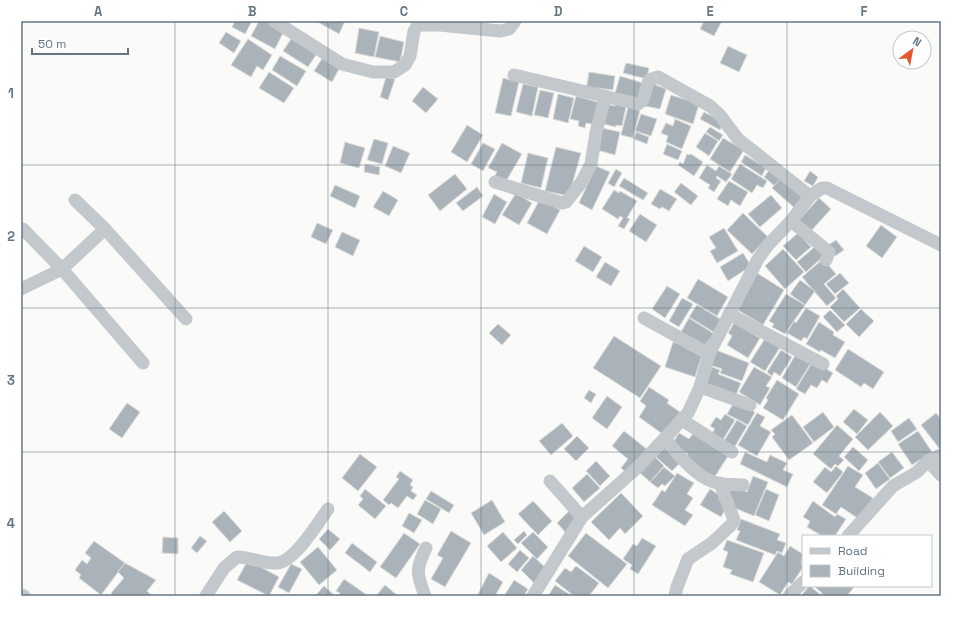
<svg xmlns="http://www.w3.org/2000/svg" width="962" height="617" viewBox="0 0 962 617" font-family="'Space Grotesk',sans-serif">
<style>
.building{fill:#aab3b9;stroke:#dcdcda}
.lines{fill:none;stroke-linecap:round;stroke-linejoin:round}
.street{stroke:#c3c8cc;stroke-width:13}
.grid{fill:none;stroke:#657683;stroke-width:1;stroke-opacity:0.55}
.neatline{fill:none;stroke:#657683;stroke-width:1.5}
.grid-label{font-size:13px;text-anchor:middle;font-weight:bold;fill:#657683}
</style>
<rect width="100%" height="100%" fill="#fafaf8"/>
<g class="building">
<polygon points="235,21 252,21 245,34 232,27"/>
<polygon points="259,21 266,21 284,31 275,49 251,36"/>
<polygon points="316,21 345,21 339,34"/>
<polygon points="704,21 722,21 714,36 700,29"/>
<polygon points="359,28 379,32 374,57 355,53"/>
<polygon points="226,32 241,41 234,53 219,43"/>
<polygon points="293,36 318,52 308,67 283,51"/>
<polygon points="380,36 404,42 400,62 375,57"/>
<polygon points="248,39 272,55 263,70 257,66 251,77 231,65"/>
<polygon points="728,46 747,55 739,72 720,63"/>
<polygon points="280,56 306,71 297,86 272,70"/>
<polygon points="323,57 340,67 332,82 314,71"/>
<polygon points="626,63 649,68 647,79 623,73"/>
<polygon points="269,72 294,88 284,103 259,88"/>
<polygon points="589,72 615,76 613,90 597,88 586,91"/>
<polygon points="620,76 643,83 639,99 615,93"/>
<polygon points="386,77 395,79 388,100 380,97"/>
<polygon points="503,78 519,82 511,116 495,113"/>
<polygon points="651,83 666,89 660,109 645,106"/>
<polygon points="523,84 538,87 532,116 516,112"/>
<polygon points="423,87 438,99 426,113 412,101"/>
<polygon points="540,90 554,93 548,118 534,115"/>
<polygon points="558,94 574,98 568,123 553,119"/>
<polygon points="671,95 699,104 693,124 665,114"/>
<polygon points="576,96 601,103 596,125 586,123 585,128 578,126 579,121 570,119"/>
<polygon points="606,104 615,106 616,104 626,107 622,126 616,125 616,127 604,124"/>
<polygon points="628,107 640,110 633,138 621,135"/>
<polygon points="704,112 724,123 720,130 700,119"/>
<polygon points="641,114 657,119 651,136 635,131"/>
<polygon points="675,119 691,126 682,149 666,142 668,136 661,133 666,123 673,126"/>
<polygon points="467,125 483,135 467,162 451,152"/>
<polygon points="710,127 723,135 719,141 706,132"/>
<polygon points="602,128 620,132 615,155 597,150"/>
<polygon points="636,132 649,137 647,144 634,139"/>
<polygon points="705,133 718,141 709,156 696,147"/>
<polygon points="723,138 744,150 730,172 710,159"/>
<polygon points="374,139 388,143 382,164 367,160"/>
<polygon points="345,142 365,148 359,168 340,163"/>
<polygon points="483,143 495,149 483,171 471,164"/>
<polygon points="502,143 522,154 505,183 494,177 497,172 488,168"/>
<polygon points="667,144 682,151 678,160 663,154"/>
<polygon points="393,146 410,153 401,173 385,166"/>
<polygon points="556,147 581,153 569,196 545,191"/>
<polygon points="528,153 548,158 541,188 521,183"/>
<polygon points="687,154 689,155 691,154 703,162 694,176 678,165 680,162 683,164"/>
<polygon points="745,155 766,168 762,176 741,162"/>
<polygon points="365,164 380,167 379,175 364,172"/>
<polygon points="740,164 767,181 763,188 757,185 752,193 731,179"/>
<polygon points="707,165 716,171 719,166 732,174 726,182 717,176 716,178 721,181 714,192 708,188 710,185 699,178"/>
<polygon points="596,166 610,172 592,210 579,203"/>
<polygon points="616,169 622,173 614,187 608,183"/>
<polygon points="770,169 789,184 782,192 764,177"/>
<polygon points="810,171 818,177 813,186 804,181"/>
<polygon points="455,174 467,189 440,211 428,195"/>
<polygon points="783,176 807,199 797,210 772,188"/>
<polygon points="624,178 648,193 643,200 619,186"/>
<polygon points="729,181 748,192 740,206 731,200 728,206 717,199"/>
<polygon points="681,183 698,196 691,205 674,192"/>
<polygon points="335,185 360,196 355,208 330,196"/>
<polygon points="477,187 483,196 463,211 456,203"/>
<polygon points="660,189 677,199 669,211 662,207 660,209 651,204"/>
<polygon points="614,190 619,193 620,191 637,201 627,218 630,219 624,229 618,226 623,218 620,216 618,219 602,209"/>
<polygon points="383,191 398,200 389,216 373,207"/>
<polygon points="516,193 532,203 519,225 502,215"/>
<polygon points="494,194 507,202 495,224 482,217"/>
<polygon points="771,195 782,208 760,227 748,214"/>
<polygon points="819,198 831,209 811,231 799,220"/>
<polygon points="540,199 560,210 547,234 527,223"/>
<polygon points="743,213 768,237 752,254 727,230"/>
<polygon points="640,214 657,225 646,242 629,231"/>
<polygon points="317,223 333,230 326,244 311,237"/>
<polygon points="881,225 897,237 882,258 866,246"/>
<polygon points="724,228 738,251 717,263 710,251 716,248 709,237"/>
<polygon points="342,232 360,240 353,256 335,247"/>
<polygon points="798,233 811,247 796,260 783,246"/>
<polygon points="836,240 844,250 835,256 827,246"/>
<polygon points="818,244 826,254 806,272 797,262"/>
<polygon points="584,246 602,257 593,272 575,261"/>
<polygon points="783,249 804,272 785,289 765,266"/>
<polygon points="743,253 751,266 728,281 720,267"/>
<polygon points="823,259 836,274 824,284 836,298 827,306 802,277"/>
<polygon points="605,262 620,271 611,286 596,277"/>
<polygon points="757,273 784,290 763,325 736,309"/>
<polygon points="840,273 849,283 835,294 826,284"/>
<polygon points="698,279 728,297 717,316 687,298"/>
<polygon points="800,280 815,291 805,305 790,294"/>
<polygon points="667,286 680,294 665,318 652,309"/>
<polygon points="843,289 860,308 844,322 830,307 838,299 836,296"/>
<polygon points="786,294 805,305 785,334 772,327 774,324 769,321"/>
<polygon points="682,298 693,304 679,327 669,321"/>
<polygon points="697,305 722,320 715,333 689,317"/>
<polygon points="806,308 820,316 807,339 804,337 801,341 787,333 794,321 796,323"/>
<polygon points="861,309 874,321 859,337 846,324"/>
<polygon points="830,310 845,325 837,332 823,317"/>
<polygon points="689,318 716,335 709,340 705,346 681,332"/>
<polygon points="819,322 834,332 833,335 845,342 835,358 821,350 820,352 806,344"/>
<polygon points="734,323 760,338 748,358 727,345 732,336 728,333"/>
<polygon points="498,324 511,335 502,345 489,333"/>
<polygon points="614,336 661,366 640,398 593,368"/>
<polygon points="766,337 781,346 765,371 750,362"/>
<polygon points="673,342 703,352 695,377 665,367"/>
<polygon points="848,349 884,372 873,389 864,383 861,387 835,370"/>
<polygon points="716,350 749,363 742,381 720,373 722,369 710,365"/>
<polygon points="781,350 792,357 780,376 774,372 772,376 767,372"/>
<polygon points="797,352 812,361 796,387 782,378"/>
<polygon points="813,361 833,373 827,383 822,380 817,388 811,385 805,394 796,389"/>
<polygon points="712,367 720,370 718,374 741,383 735,397 706,385"/>
<polygon points="754,367 772,377 766,386 770,388 760,405 739,392"/>
<polygon points="777,380 799,394 783,420 763,408 768,400 766,398"/>
<polygon points="649,387 669,400 667,403 680,412 664,435 639,417 646,406 640,401"/>
<polygon points="589,390 596,394 591,403 584,398"/>
<polygon points="607,396 622,407 607,429 592,418"/>
<polygon points="735,401 755,412 748,425 727,414"/>
<polygon points="127,403 140,412 122,438 109,429"/>
<polygon points="854,409 868,420 857,434 843,422"/>
<polygon points="823,412 834,427 814,442 803,427"/>
<polygon points="880,412 893,426 868,450 855,437"/>
<polygon points="757,413 765,417 760,426 771,432 757,456 738,445"/>
<polygon points="936,413 941,419 941,446 939,448 921,425"/>
<polygon points="725,414 735,420 722,441 711,434 715,429 710,426 716,417 721,420"/>
<polygon points="792,415 813,443 789,460 772,437 775,434 771,430"/>
<polygon points="909,418 917,429 898,442 891,431"/>
<polygon points="737,420 747,426 734,448 724,441"/>
<polygon points="562,423 573,436 551,455 539,441"/>
<polygon points="837,425 853,439 839,456 844,460 838,466 835,464 831,469 813,454"/>
<polygon points="624,431 648,450 628,474 621,468 628,459 612,446"/>
<polygon points="695,431 730,453 714,478 685,460 688,454 672,444 679,433 689,439"/>
<polygon points="918,431 932,452 912,465 898,444"/>
<polygon points="577,436 589,448 576,461 564,449"/>
<polygon points="666,446 682,461 672,471 656,457"/>
<polygon points="853,447 868,460 859,471 844,457"/>
<polygon points="745,452 767,462 770,455 787,463 783,470 793,474 787,487 740,464"/>
<polygon points="892,452 904,468 890,478 878,462"/>
<polygon points="360,454 377,467 358,491 342,478"/>
<polygon points="654,456 664,466 650,482 639,472"/>
<polygon points="596,461 610,476 600,486 586,471"/>
<polygon points="878,463 890,479 876,489 865,473"/>
<polygon points="836,466 843,472 827,493 813,482 825,467 831,472"/>
<polygon points="848,466 863,475 855,487 873,498 859,519 841,507 836,514 822,505"/>
<polygon points="664,467 675,476 665,486 662,484 658,488 650,482"/>
<polygon points="400,471 413,480 410,485 413,487 411,491 417,495 413,500 407,496 398,508 391,503 389,505 383,500 399,479 396,477"/>
<polygon points="677,473 694,483 687,494 693,498 685,510 693,515 685,526 652,505 662,490 665,492"/>
<polygon points="587,474 600,488 584,502 572,488"/>
<polygon points="753,476 768,482 754,516 730,506 733,499 726,495 730,485 747,492"/>
<polygon points="365,489 386,506 375,519 358,505 363,499 360,496"/>
<polygon points="710,489 721,496 719,500 728,505 721,517 700,505"/>
<polygon points="766,489 779,495 769,521 755,515"/>
<polygon points="431,491 454,505 449,513 426,499"/>
<polygon points="621,493 643,516 625,534 620,528 609,540 591,522"/>
<polygon points="425,500 441,509 433,524 417,514"/>
<polygon points="492,500 505,522 484,535 471,513"/>
<polygon points="533,501 552,521 538,535 518,514"/>
<polygon points="813,501 835,517 837,514 846,519 835,536 822,536 807,527 810,521 803,517"/>
<polygon points="224,511 242,531 230,542 212,522"/>
<polygon points="569,511 578,521 566,533 557,523"/>
<polygon points="409,513 422,520 414,533 402,526"/>
<polygon points="741,519 780,534 777,540 786,543 782,553 777,551 775,555 736,540 740,531 737,530"/>
<polygon points="328,529 340,539 330,550 319,539"/>
<polygon points="451,531 471,543 445,587 431,579 443,558 437,555"/>
<polygon points="524,531 527,535 518,544 514,540"/>
<polygon points="503,532 517,548 501,562 487,546"/>
<polygon points="533,532 548,547 537,559 521,543"/>
<polygon points="404,533 420,544 396,578 380,567"/>
<polygon points="586,533 627,564 608,588 568,556"/>
<polygon points="200,536 207,541 197,553 191,548"/>
<polygon points="163,537 178,538 178,554 162,553"/>
<polygon points="642,538 656,546 638,574 630,569 632,565 623,559 633,544 637,546"/>
<polygon points="727,540 764,553 753,582 730,574 732,570 723,567 728,552 723,550"/>
<polygon points="94,541 125,563 101,595 79,578 81,575 75,570 82,560 87,564 91,558 85,553"/>
<polygon points="352,543 377,562 370,572 345,553"/>
<polygon points="790,546 803,554 801,563 803,567 792,584 788,582 780,595 759,582 778,552 784,556"/>
<polygon points="318,547 337,570 319,585 300,562"/>
<polygon points="520,550 529,558 517,572 508,564"/>
<polygon points="533,556 547,569 534,583 521,570"/>
<polygon points="248,560 279,577 269,596 237,580"/>
<polygon points="125,563 156,580 147,591 152,596 114,596 111,593 124,578 118,572"/>
<polygon points="291,564 302,569 289,593 278,587"/>
<polygon points="576,566 599,583 589,596 574,596 555,581 565,568 571,572"/>
<polygon points="489,573 503,582 495,596 477,596"/>
<polygon points="344,579 367,595 338,596 340,593 336,591"/>
<polygon points="514,580 528,589 524,596 504,596"/>
<polygon points="385,585 398,596 376,596"/>
<polygon points="555,585 572,596 548,596"/>
<polygon points="324,586 334,595 315,596"/>
<polygon points="809,586 810,586 822,596 801,596"/>
<polygon points="814,586 852,586 854,587 847,596 825,596"/>
</g>
<g class="lines">
<g class="street">
<polyline points="274,21 342,64 373,72 394,72 405,65 410,56 414,31 418,25 440,25 500,31 509,29 515,21"/>
<polyline points="514,75 638,104 643,100 649,80 658,77 710,106 719,114 738,139 810,196"/>
<polyline points="495,182 562,203 566,202 581,183 591,164 596,133 605,97"/>
<polyline points="75,200 105,229"/>
<polyline points="791,221 829,252 826,260"/>
<polyline points="23,229 62,269 143,363"/>
<polyline points="21,289 62,269 105,229 186,319"/>
<polyline points="729,314 823,364"/>
<polyline points="644,318 709,354"/>
<polyline points="700,387 750,405"/>
<polyline points="682,420 732,452"/>
<path d="M665,439C680,456 697,480 721,484C728,485 736,484 743,485"/>
<polyline points="928,461 941,475"/>
<polyline points="550,481 582,517"/>
<polyline points="848,536 893,486 917,472 928,461 941,455"/>
<polyline points="21,595 24,596"/>
<path d="M206,596L224,568L237,557C250,557 264,564 277,563C295,561 318,523 328,509"/>
<path d="M425,596C417,574 415,570 426,548"/>
<polyline points="533,596 582,517 639,466 688,413 700,387 709,354 758,259 768,245 791,221 810,196 822,188 827,188 941,245"/>
<polyline points="675,596 677,587 688,559 712,543 731,525 734,520 720,483"/>
<polyline points="789,596 803,582"/>
</g>
</g>
<path class="grid" d="M175,21V596M328,21V596M481,21V596M634,21V596M787,21V596M21,165H941M21,308H941M21,452H941"/>
<rect width="962" height="617" fill="none" stroke="#ffffff" stroke-width="44"/>
<rect x="802" y="535" width="130" height="52" fill="#ffffff" stroke="#c1c8cd"/>
<rect x="810" y="548" width="20" height="6" fill="#c3c8cc" stroke="#c1c8cd"/>
<text x="838" y="555" font-size="12" fill="#657683">Road</text>
<rect x="810" y="565" width="20" height="12" fill="#aab3b9" stroke="#c1c8cd"/>
<text x="838" y="575" font-size="12" fill="#657683">Building</text>
<g transform="translate(912 50) rotate(32)"><circle r="19" fill="#ffffff" stroke="#c1c8cd"/>
<path d="M0-3L7 15L0 10L-7 15Z" fill="#e4572e"/>
<text y="-6" font-size="11" font-weight="bold" text-anchor="middle" fill="#657683">N</text>
</g>
<path d="M32 48v6h96v-6" fill="none" stroke="#657683" stroke-width="2"/>
<text x="38" y="48" font-size="12" fill="#657683" stroke="#ffffff" stroke-width="3" paint-order="stroke">50 m</text>
<rect x="22" y="22" width="918" height="573" class="neatline"/>
<g class="grid-label">
<text x="98" y="16">A</text>
<text x="252" y="16">B</text>
<text x="404" y="16">C</text>
<text x="558" y="16">D</text>
<text x="710" y="16">E</text>
<text x="864" y="16">F</text>
<text x="11" y="98">1</text>
<text x="11" y="241">2</text>
<text x="11" y="385">3</text>
<text x="11" y="528">4</text>
</g>
</svg>
